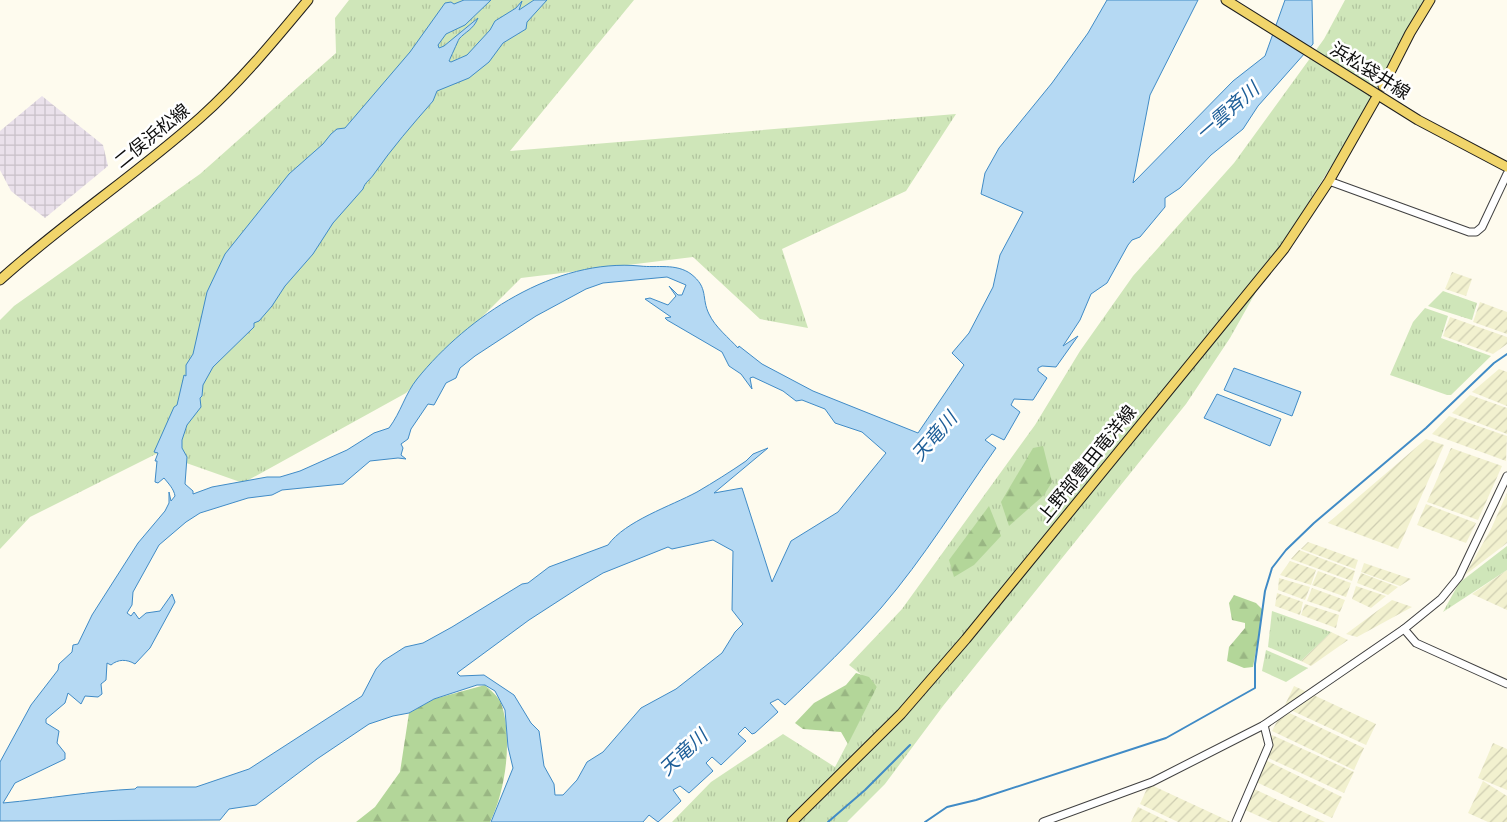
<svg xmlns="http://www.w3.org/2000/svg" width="1507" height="822" viewBox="0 0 1507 822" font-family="'Crimson Pro','Noto Sans JP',serif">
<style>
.industrial{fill:url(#industrial-grid)}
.farmland{fill:url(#farmland-furrows)}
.grass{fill:url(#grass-tufts)}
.forest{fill:url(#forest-firs)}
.water{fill:#b5d9f3;stroke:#408bc6;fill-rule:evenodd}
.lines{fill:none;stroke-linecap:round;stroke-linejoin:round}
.stream{stroke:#408bc6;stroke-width:2}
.minor-casing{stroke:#404040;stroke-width:9}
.major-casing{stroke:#1e1e1e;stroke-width:11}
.minor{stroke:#fff;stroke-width:7}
.major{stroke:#f1d56b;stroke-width:9}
.labels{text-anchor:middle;stroke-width:5;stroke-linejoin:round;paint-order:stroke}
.street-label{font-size:18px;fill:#0d0d0d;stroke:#fff}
.water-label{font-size:19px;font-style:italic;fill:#1d5e98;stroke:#fff}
</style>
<defs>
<pattern id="industrial-grid" width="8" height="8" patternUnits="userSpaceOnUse" patternTransform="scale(1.25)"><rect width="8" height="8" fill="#eae1eb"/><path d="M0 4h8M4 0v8" fill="none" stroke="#c8c0c8"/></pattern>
<pattern id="farmland-furrows" width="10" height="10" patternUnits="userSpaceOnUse" patternTransform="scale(1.25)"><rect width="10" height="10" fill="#f2f1cf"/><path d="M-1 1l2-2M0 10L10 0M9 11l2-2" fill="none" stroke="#cecdb1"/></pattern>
<pattern id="grass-tufts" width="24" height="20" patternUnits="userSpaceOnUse" patternTransform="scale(1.25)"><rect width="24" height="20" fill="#cfe6b9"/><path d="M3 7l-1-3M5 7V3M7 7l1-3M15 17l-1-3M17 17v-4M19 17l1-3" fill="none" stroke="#b1c49e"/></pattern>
<pattern id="forest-firs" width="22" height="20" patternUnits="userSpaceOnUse" patternTransform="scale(1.25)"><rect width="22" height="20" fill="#b3d699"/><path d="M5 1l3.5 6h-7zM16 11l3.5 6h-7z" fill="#99b683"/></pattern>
</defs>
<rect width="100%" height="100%" fill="#fefbee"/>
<polygon class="industrial" points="42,96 103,145 108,166 45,218 11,191 0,170 0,131"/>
<g class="farmland">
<polygon points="1452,272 1472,279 1466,296 1445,289"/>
<polygon points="1480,302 1507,312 1507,334 1473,322"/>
<polygon points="1450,317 1507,337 1507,344 1493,354 1443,336"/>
<polygon points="1499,369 1507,372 1507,406 1472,392"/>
<polygon points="1470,395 1507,408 1507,434 1452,413"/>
<polygon points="1449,416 1507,436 1506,461 1432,434"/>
<polygon points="1426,439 1444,445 1398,549 1328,523"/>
<polygon points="1451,448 1502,466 1478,520 1427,502"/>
<polygon points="1507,493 1507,543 1465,575 1491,529"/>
<polygon points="1426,504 1476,523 1466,543 1417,525"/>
<polygon points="1308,542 1358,560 1355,569 1301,549"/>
<polygon points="1299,550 1355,571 1352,581 1291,559"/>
<polygon points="1290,561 1316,570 1311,585 1280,575"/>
<polygon points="1364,563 1411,579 1400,586 1361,572"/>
<polygon points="1507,570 1507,610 1472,594"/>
<polygon points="1318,571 1351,583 1346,597 1312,585"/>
<polygon points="1361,573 1398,587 1388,595 1357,583"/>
<polygon points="1279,578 1310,587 1305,600 1278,590"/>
<polygon points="1356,586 1386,596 1371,608 1352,599"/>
<polygon points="1312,588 1345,600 1340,612 1307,601"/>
<polygon points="1277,593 1303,602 1300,615 1275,606"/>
<polygon points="1392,600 1412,607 1357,637 1346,634"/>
<polygon points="1305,604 1339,615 1336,628 1301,615"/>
<polygon points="1331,632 1348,640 1311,666 1301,661"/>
<polygon points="1294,686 1376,724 1366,745 1284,707"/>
<polygon points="1283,710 1364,748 1354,770 1272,731"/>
<polygon points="1272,735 1354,772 1344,793 1262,755"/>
<polygon points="1493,743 1507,749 1507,790 1478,778"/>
<polygon points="1261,758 1342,797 1332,818 1250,779"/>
<polygon points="1483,781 1507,796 1507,822 1488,822 1468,813"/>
<polygon points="1149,784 1231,822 1178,822 1140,804"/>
<polygon points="1252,788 1325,822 1272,822 1243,809"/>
<polygon points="1138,807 1169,822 1131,822"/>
</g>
<g class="grass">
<polygon points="349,0 634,0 510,151 956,114 906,191 782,249 808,328 760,319 693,257 521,278 406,393 243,483 158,453 30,517 0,549 0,320 14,306 200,174 336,53 335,18"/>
<polygon points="1345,0 1428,0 1338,155 1285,240 1230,338 1186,404 943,706 885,784 847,822 672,822 711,782 783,734 835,767 877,687 849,665 902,609 1035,425 1080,351 1133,276 1234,163 1324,39"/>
<polygon points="1443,291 1477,303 1472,320 1428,306"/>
<polygon points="1425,308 1448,316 1441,338 1491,356 1451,395 1447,395 1390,375 1413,322"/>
<polygon points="1507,546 1507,570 1443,612 1459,583"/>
<polygon points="1272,611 1331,632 1301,661 1268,647"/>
<polygon points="1266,650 1308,668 1286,682 1262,671"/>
</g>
<g class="forest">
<polygon points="1043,446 1052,482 1044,495 1009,526 1001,502 1033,448"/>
<polygon points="989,506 1001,536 974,565 954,577 949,560"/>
<polygon points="1234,595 1256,603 1263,610 1253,667 1244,668 1227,661 1229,647 1245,628 1245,623 1232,620 1229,603"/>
<polygon points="856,673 869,677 877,687 848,744 841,732 803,729 795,723 814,703 846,685"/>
<path d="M485,685C490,690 498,696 501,703C513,737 506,790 490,822H356L375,807L400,772L409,713L434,699Z"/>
</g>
<g class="water">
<path d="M464,0H491L465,25L446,34L438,45L439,48L444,46L478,18C473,30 466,31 459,39C458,41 450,59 449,61L451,62L467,55L490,30L495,21L516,8L522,1L519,10L534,0H547L527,22L526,29L503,43L489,62L469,78L437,91L433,101C412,125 392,148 374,174C370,180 365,182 363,189L333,223L313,254L285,286L272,306L259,321L254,323V327L213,367L203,385L202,396L200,398L201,407L187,425L182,440V448L187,457L185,484L193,491V494L212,487L267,477H280L300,471L347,450L374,433L389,428C401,412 405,394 417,379C468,316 555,258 640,266C657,268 676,263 691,274C709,288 701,298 709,314C715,327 729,338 738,348L739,346L762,364L813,391L918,433L964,365L952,353L969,333L993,287L1000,255L1023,212L981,194L985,173L999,148L1052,83L1088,33L1107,0H1198L1150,95L1133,183L1233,81L1265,56L1285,0H1312L1313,44L1258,106L1243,129L1211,155L1180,188L1165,198V207L1140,237L1132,240L1128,245L1107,283L1091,294L1080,320L1063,346L1078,336L1056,367L1042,366L1038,368V371L1047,378L1033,400L1014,399L1011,405L1020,412L1004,440L992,434L985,440L996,448C958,502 924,558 881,608C851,642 818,674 785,705L778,699L770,703L778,712L755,733L752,734L745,727L738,734L746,741L721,765L712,757L706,763L713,771L689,793L680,786L673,790L681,801L658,822L649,815L643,822H491L513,768L508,747L505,710L495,691L485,685H477L434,699L409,713L393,716L369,724L317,759L256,805L229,809L220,820L0,821V762L31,705L58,670L59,664L72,652L73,645L78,644L92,615L138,543L165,511L169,503V492L171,501L175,496C174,489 168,483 164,478L158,483L155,482L157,461H155L158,453L154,452L174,407L177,405L184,375L186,376V365L193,354L207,292L225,254L289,174L323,144L331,134L337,129L345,128L410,52L445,3L451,2L454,4ZM667,277L686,285L682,295H678L669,286L676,296L668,305L650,298L645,299L671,317L665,318L667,320L722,352L729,366L741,374L752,389L750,378L753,377L783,391L796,401L802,400L825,409L835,423L862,432L886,453L838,512L791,541L772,582L742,488L714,493L768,448L753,454L746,461C730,472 714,482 697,492C671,506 625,521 608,545L549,567L528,583L522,584L452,627L423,643L405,647L383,661L376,669L362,696L249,769L196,787H137L135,789C91,791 47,799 3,803L15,783L65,759V753L57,743L59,731L46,723V719L65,703L68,693L81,704L85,696L98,697L102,694L101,684L106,680L107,663L111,665C118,659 127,659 135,664L150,648L175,602L172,594L160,611L146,613L139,619L134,612L131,616L127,613L132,605L133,592L159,545L186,522L200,513L248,498L272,495L282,490L343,484L370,461L398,458L406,459L401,455L403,448L401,444L408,439L411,429L428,404L434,405L446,383L456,378L460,368L475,356L536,316L586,289L603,283ZM713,540L733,551L732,610L743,624L735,632L722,653L676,689L641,708L603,752L587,762L577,780L563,795H555L554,784L544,766L539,731L531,723L514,695L484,675L460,676L457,673L529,620L580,587L603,573L668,547L672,549Z"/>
<polygon points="1234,368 1301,392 1292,416 1224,390"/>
<polygon points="1217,394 1281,419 1270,446 1204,418"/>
</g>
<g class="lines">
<g class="stream">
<polyline points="828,822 865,790 910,745"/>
<polyline points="925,822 947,807 976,800 1166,738 1255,688 1255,664 1265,591 1272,568 1286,550 1314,523 1426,428 1494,363 1507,354"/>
</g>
<defs>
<g id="minor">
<polyline points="1329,181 1469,232 1476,232 1482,227 1507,174"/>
<polyline points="1404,629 1416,643 1507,684"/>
<polyline points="1043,822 1152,782 1264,725 1404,629 1441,599 1459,577 1507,476"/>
<polyline points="1236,822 1269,745 1264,725"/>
</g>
<g id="major">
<polyline points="1226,0 1418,120 1507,167"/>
<polyline points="1383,86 1410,33 1430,0"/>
<path d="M0,280C64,222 136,175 201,117C240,82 274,41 308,0"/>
<polyline points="792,822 901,714 966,639 1284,249 1329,181 1375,100"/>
</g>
</defs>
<use href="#minor" class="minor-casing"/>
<use href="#major" class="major-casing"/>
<use href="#minor" class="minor"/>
<use href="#major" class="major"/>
</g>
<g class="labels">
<g class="street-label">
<text transform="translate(1370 71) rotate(32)" y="6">浜松袋井線</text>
<text transform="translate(152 136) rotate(-39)" y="6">二俣浜松線</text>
<text transform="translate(1087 464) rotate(-51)" y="6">上野部豊田竜洋線</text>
</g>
<g class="water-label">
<text transform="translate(1227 111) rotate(-41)" y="7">一雲斉川</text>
<text transform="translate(934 436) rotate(-49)" y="7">天竜川</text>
<text transform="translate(683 752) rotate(-43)" y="7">天竜川</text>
</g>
</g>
</svg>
